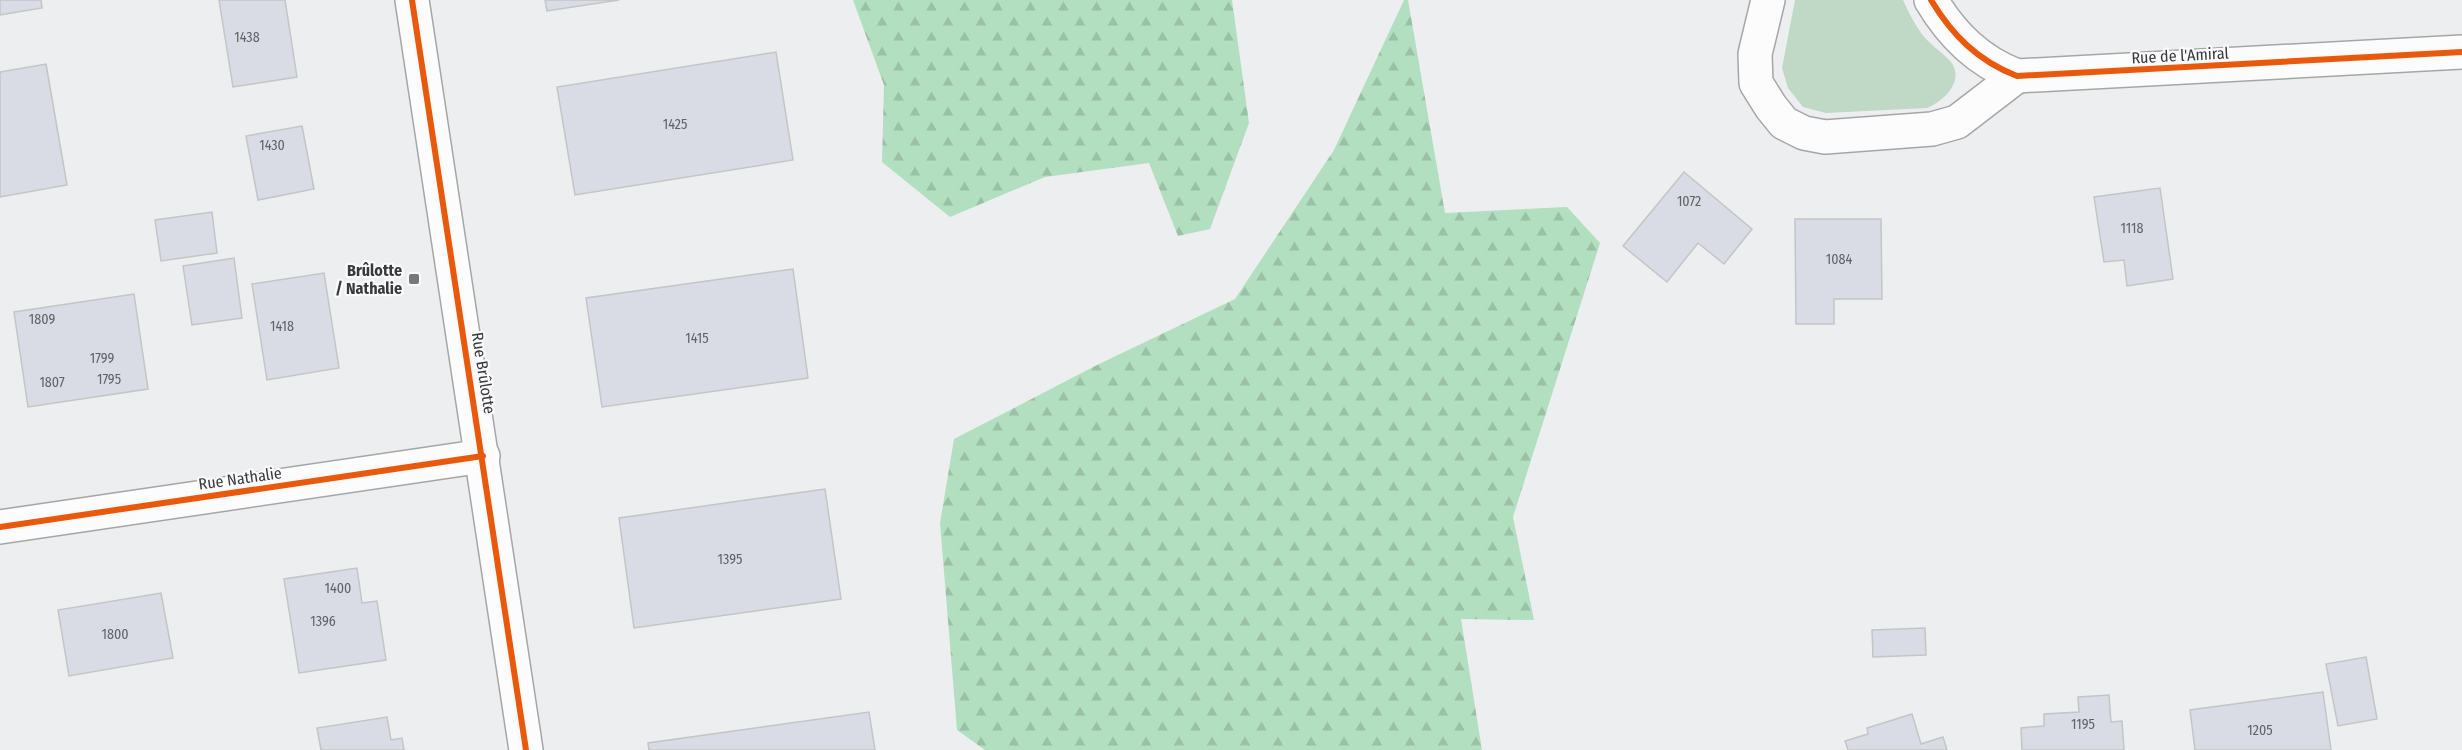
<svg xmlns="http://www.w3.org/2000/svg" width="2462" height="750" viewBox="0 0 2462 750" font-family="'Fira Sans Condensed',sans-serif">
<style>
.forest{fill:url(#forest-firs)}
.green{fill:#bfd9c6}
.building{fill:#d9dbe5;stroke:#c4c5c6;stroke-width:1.5}
.lines{fill:none;stroke-linecap:round;stroke-linejoin:round}
.minor-casing{stroke:#a6a6a8;stroke-width:36}
.minor{stroke:#fcfcfd;stroke-width:33}
.cycleway-casing{stroke:#fafafd;stroke-width:10}
.cycleway{stroke:#e8590c;stroke-width:6}
.poi-dot{fill:#777879;stroke:#fafafd;stroke-width:2}
.labels{text-anchor:middle;stroke-width:4.5;stroke-linejoin:round;paint-order:stroke}
.number-label{font-size:14px;fill:#606265}
.street-label{font-size:16px;fill:#38393a;stroke:#fafafd}
.poi-label{font-size:16px;font-weight:bold;fill:#38393a;stroke:#fafafd;text-anchor:end}
</style>
<defs>
<pattern id="forest-firs" width="22" height="20" patternUnits="userSpaceOnUse" patternTransform="scale(1.5)"><rect width="22" height="20" fill="#b2dfbf"/><path d="M5 1l3.5 6h-7zM16 11l3.5 6h-7z" fill="#9ac0a5"/></pattern>
</defs>
<rect width="100%" height="100%" fill="#edeeef"/>
<g class="forest">
<polygon points="853,0 1232,0 1249,123 1210,229 1178,236 1149,163 1045,177 950,217 882,162 884,85"/>
<polygon points="1404,0 1408,0 1445,213 1567,207 1600,243 1513,517 1534,620 1461,619 1482,750 985,750 957,730 940,523 954,439 1097,365 1235,299 1334,150"/>
</g>
<path class="green" d="M1795,0H1903C1908,11 1914,23 1921,33C1929,44 1942,52 1951,62C1965,81 1944,101 1927,108L1826,113L1803,107L1788,88L1782,68Z"/>
<g class="building">
<polygon points="0,0 41,0 42,8 0,15"/>
<polygon points="219,0 285,0 297,77 233,87"/>
<polygon points="545,0 619,0 547,11"/>
<polygon points="776,52 793,160 575,195 557,87"/>
<polygon points="46,64 67,185 0,197 0,72"/>
<polygon points="302,126 314,189 258,200 246,136"/>
<polygon points="1684,172 1752,229 1724,264 1698,243 1667,282 1623,246"/>
<polygon points="2160,188 2173,279 2127,286 2124,260 2104,262 2094,197"/>
<polygon points="212,212 217,253 161,261 155,220"/>
<polygon points="1795,219 1881,219 1882,299 1834,299 1834,324 1796,324"/>
<polygon points="234,258 242,318 192,325 183,266"/>
<polygon points="793,269 808,378 602,407 586,298"/>
<polygon points="324,273 339,368 267,380 252,284"/>
<polygon points="134,294 148,389 28,407 14,312"/>
<polygon points="825,489 841,599 634,628 619,518"/>
<polygon points="357,568 362,603 377,601 386,660 299,673 284,579"/>
<polygon points="161,593 173,658 69,676 58,610"/>
<polygon points="1925,628 1926,655 1873,657 1872,630"/>
<polygon points="2366,657 2377,719 2338,726 2326,664"/>
<polygon points="2323,692 2331,750 2195,750 2190,710"/>
<polygon points="2109,695 2111,722 2122,721 2124,750 2022,750 2021,728 2044,726 2044,714 2079,712 2078,697"/>
<polygon points="869,712 875,750 649,750 648,743"/>
<polygon points="1912,714 1921,744 1943,737 1947,750 1848,750 1845,741 1868,734 1867,728"/>
<polygon points="387,717 391,740 402,738 404,750 321,750 317,728"/>
</g>
<g class="lines">
<defs>
<g id="minor">
<polyline points="412,0 526,750"/>
<polyline points="1768,0 1755,54 1756,83 1771,107 1784,123 1804,133 1825,137 1932,129 1957,122 2017,76"/>
<path d="M1931,0C1952,35 1978,61 2017,76L2462,52"/>
<polyline points="0,527 483,456"/>
</g>
</defs>
<use href="#minor" class="minor-casing"/>
<use href="#minor" class="minor"/>
<defs>
<g id="cycleway">
<polyline points="412,0 526,750"/>
<path d="M1931,0C1952,35 1978,61 2017,76L2462,52"/>
<polyline points="0,527 483,456"/>
</g>
</defs>
<use href="#cycleway" class="cycleway-casing"/>
<use href="#cycleway" class="cycleway"/>
</g>
<rect class="poi-dot" x="408" y="273" width="12" height="12" rx="3"/>
<g class="labels">
<g class="number-label">
<text x="247" y="42">1438</text>
<text x="675" y="129">1425</text>
<text x="272" y="150">1430</text>
<text x="1689" y="206">1072</text>
<text x="2132" y="233">1118</text>
<text x="1839" y="264">1084</text>
<text x="42" y="324">1809</text>
<text x="282" y="331">1418</text>
<text x="697" y="343">1415</text>
<text x="102" y="363">1799</text>
<text x="109" y="384">1795</text>
<text x="52" y="387">1807</text>
<text x="730" y="564">1395</text>
<text x="338" y="593">1400</text>
<text x="323" y="626">1396</text>
<text x="115" y="639">1800</text>
<text x="2083" y="729">1195</text>
<text x="2260" y="735">1205</text>
</g>
<g class="street-label">
<text transform="translate(2180 55) rotate(-3)" y="6">Rue de l'Amiral</text>
<text transform="translate(484 373) rotate(81)" y="6">Rue Brûlotte</text>
<text transform="translate(240 478) rotate(-8)" y="6">Rue Nathalie</text>
</g>
<g class="poi-label">
<text x="402" y="276">Brûlotte<tspan x="402" dy="18">/ Nathalie</tspan></text>
</g>
</g>
</svg>
